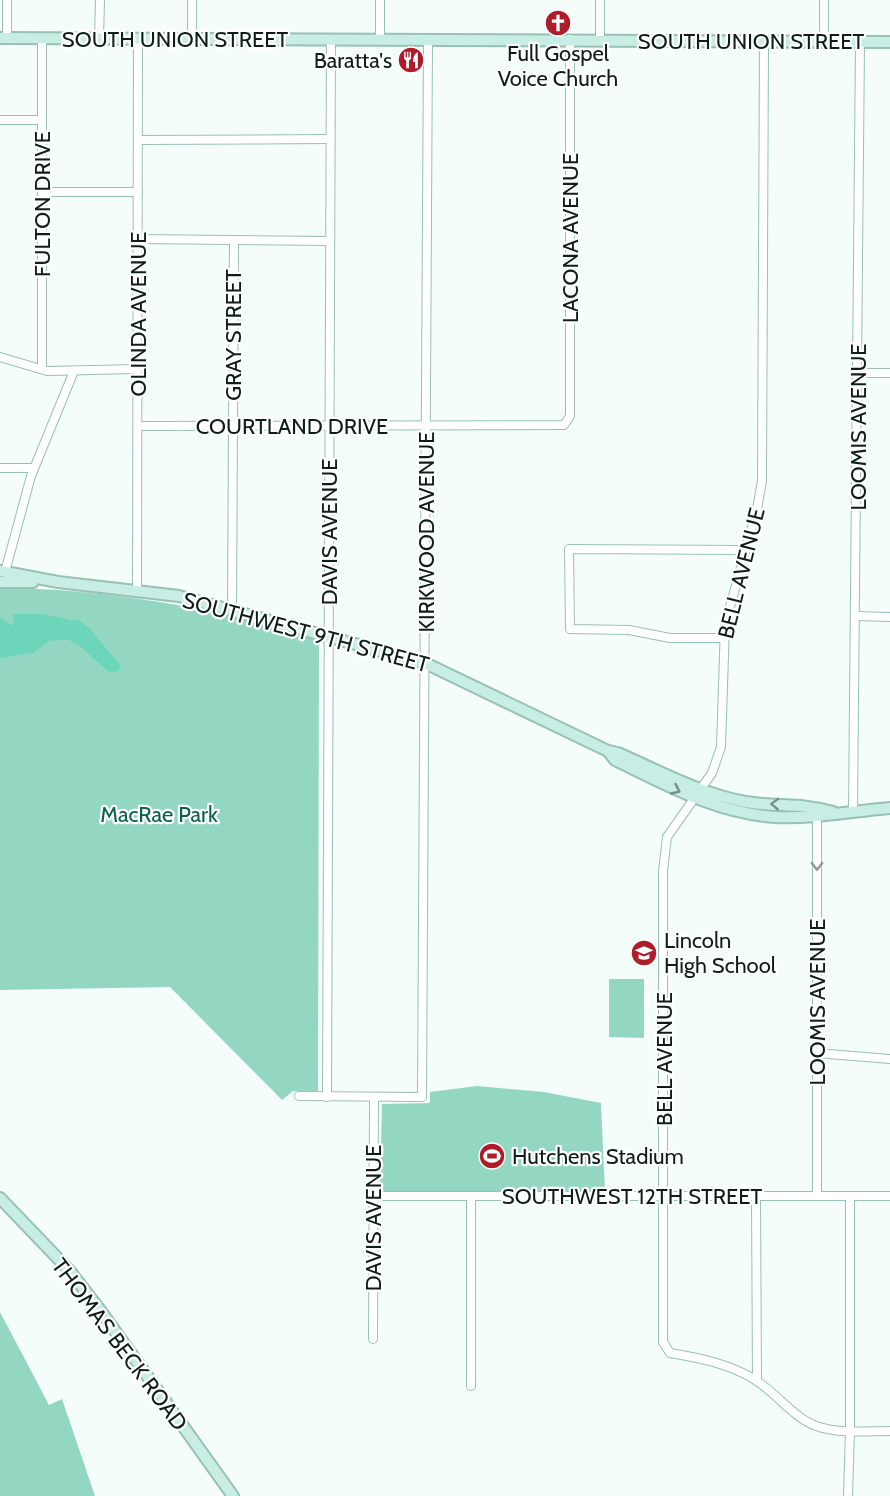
<svg xmlns="http://www.w3.org/2000/svg" width="890" height="1496" viewBox="0 0 890 1496" font-family="Cabin,sans-serif">
<style>
.green{fill:#93d7c2}
.water{fill:#6dd5b9}
.lines{fill:none;stroke-linecap:round;stroke-linejoin:round}
.street-casing{stroke:#97c1b3;stroke-width:10}
.secondary-casing{stroke:#97c1b3;stroke-width:14}
.street{stroke:#fff;stroke-width:8}
.secondary{stroke:#c8ede4;stroke-width:10}
.oneway{stroke:#748f88}
.oneway2{stroke:#929997}
.labels{text-anchor:middle;stroke-width:4.5;stroke-linejoin:round;paint-order:stroke}
.street-label{font-size:22px;fill:#0d1d18;stroke:#fff}
.poi-label{font-size:22px;fill:#0d1d18;stroke:#fff;text-anchor:start}
.park-label{font-size:22px;fill:#0a624f;stroke:#fff}
</style>
<rect width="100%" height="100%" fill="#f5fdfa"/>
<g class="green">
<path d="M0,588C73,588 146,598 218,613C252,620 286,632 319,641L318,1091H293L282,1100L170,987L0,990Z"/>
<polygon points="609,979 644,979 644,1038 609,1037"/>
<polygon points="477,1086 544,1092 601,1103 605,1192 380,1191 382,1104 430,1103 430,1092"/>
<polygon points="0,1312 49,1405 62,1399 95,1496 0,1496"/>
</g>
<polygon class="water" points="13,614 43,614 75,621 78,619 91,630 121,666 118,671 110,673 80,646 67,639 49,641 33,653 0,658 0,617 13,626"/>
<g class="lines">
<defs>
<g id="street">
<polyline points="7,38 7,0"/>
<polyline points="99,38 100,0"/>
<polyline points="192,39 192,0"/>
<polyline points="380,39 380,0"/>
<polyline points="600,39 600,0"/>
<path d="M764,41L762,481L757,509L725,625L721,747L712,773L667,837L663,871V1342L670,1353C700,1358 731,1364 757,1381C778,1395 793,1417 816,1426C839,1434 866,1431 890,1431"/>
<polyline points="824,42 824,0"/>
<polyline points="0,120 42,120"/>
<polyline points="138,140 330,139"/>
<polyline points="42,192 138,192"/>
<polyline points="138,239 330,241"/>
<polyline points="0,357 47,371 138,369"/>
<polyline points="42,369 42,38"/>
<polyline points="858,373 890,373"/>
<polyline points="138,426 564,425 570,416 570,39"/>
<polyline points="0,468 34,468"/>
<polyline points="5,572 31,476 74,371"/>
<polyline points="137,590 138,39"/>
<polyline points="232,610 234,240"/>
<polyline points="856,616 890,617"/>
<polyline points="723,638 670,638 629,630 570,629 569,549 746,550"/>
<polyline points="853,811 860,42"/>
<polyline points="816,1053 890,1059"/>
<polyline points="299,1096 422,1097 428,39"/>
<polyline points="327,1097 331,39"/>
<polyline points="373,1196 890,1196"/>
<polyline points="471,1196 471,1386"/>
<polyline points="817,1196 817,811"/>
<polyline points="756,1197 757,1381"/>
<polyline points="373,1339 374,1097"/>
<polyline points="848,1496 850,1431 850,1196"/>
</g>
<g id="secondary">
<polyline points="0,38 890,42"/>
<path d="M0,571L58,582L179,596L425,663L608,751L618,753C659,771 701,794 746,802C776,807 804,803 833,812"/>
<polyline points="0,582 33,582"/>
<path d="M608,751L615,760C667,785 716,813 775,817C813,819 852,811 890,808"/>
<polyline points="0,1198 69,1270 100,1310 233,1496"/>
</g>
</defs>
<use href="#street" class="street-casing"/>
<use href="#secondary" class="secondary-casing"/>
<use href="#street" class="street"/>
<use href="#secondary" class="secondary"/>
</g>
<defs><path id="oneway-chevron" d="M-2-3.5L2.5 0L-2 3.5" fill="none" stroke-width="1.6" stroke-linecap="round" stroke-linejoin="round" transform="scale(1.5)"/></defs>
<g class="oneway">
<use href="#oneway-chevron" transform="translate(676 790) rotate(25)"/>
<use href="#oneway-chevron" transform="translate(775 804) rotate(-178)"/>
</g>
<use class="oneway2" href="#oneway-chevron" transform="translate(817 866) rotate(90)"/>
<defs>
<symbol id="church-disc" viewBox="-11 -11 22 22"><circle r="9.5" fill="#af1c29" stroke="#fff"/><path d="M-1.2-6h2.4v3.5h3.3v2.4h-3.3V6h-2.4V-.1h-3.3v-2.4h3.3Z" fill="#fff"/></symbol>
<symbol id="restaurant-disc" viewBox="-11 -11 22 22"><circle r="9.5" fill="#af1c29" stroke="#fff"/><path d="M-5-6h1v4h1v-4h1v4h1v-4h1v5L-1.5 .5V6h-2V.5L-5-1ZM5-6V6H3V1.5H1.5Q1.5-4 5-6Z" fill="#fff"/></symbol>
<symbol id="school-disc" viewBox="-11 -11 22 22"><circle r="9.5" fill="#af1c29" stroke="#fff"/><path d="M0-5L7-2L0 1L-7-2ZM-4 1L0 2.5L4 1V4Q0 6-4 4Z" fill="#fff"/></symbol>
<symbol id="stadium-disc" viewBox="-11 -11 22 22"><circle r="9.5" fill="#af1c29" stroke="#fff"/><path d="M0-5a6.5 5 0 1 0 0 10a6.5 5 0 1 0 0-10ZM-3.5-1.8h7v3.6h-7Z" fill="#fff"/></symbol>
</defs>
<g fill-rule="evenodd">
<use href="#church-disc" x="543" y="8" width="30" height="30"/>
<use href="#restaurant-disc" x="396" y="45" width="30" height="30"/>
<use href="#school-disc" x="629" y="938" width="30" height="30"/>
<use href="#stadium-disc" x="477" y="1141" width="30" height="30"/>
</g>
<g class="labels">
<g class="street-label">
<text x="175" y="47">SOUTH UNION STREET</text>
<text x="751" y="49">SOUTH UNION STREET</text>
<text transform="translate(42 204) rotate(-90)" y="8">FULTON DRIVE</text>
<text transform="translate(570 238) rotate(-90)" y="8">LACONA AVENUE</text>
<text transform="translate(138 314) rotate(-90)" y="8">OLINDA AVENUE</text>
<text transform="translate(233 335) rotate(-90)" y="8">GRAY STREET</text>
<text x="292" y="434">COURTLAND DRIVE</text>
<text transform="translate(858 427) rotate(-90)" y="8">LOOMIS AVENUE</text>
<text transform="translate(329 532) rotate(-90)" y="8">DAVIS AVENUE</text>
<text transform="translate(426 532) rotate(-90)" y="8">KIRKWOOD AVENUE</text>
<text transform="translate(741 573) rotate(-76)" y="8">BELL AVENUE</text>
<text transform="translate(306 632) rotate(15)" y="8">SOUTHWEST 9TH STREET</text>
<text transform="translate(817 1002) rotate(-90)" y="8">LOOMIS AVENUE</text>
<text transform="translate(664 1059) rotate(-90)" y="8">BELL AVENUE</text>
<text x="632" y="1204">SOUTHWEST 12TH STREET</text>
<text transform="translate(373 1218) rotate(-90)" y="8">DAVIS AVENUE</text>
<text transform="translate(120 1344) rotate(53)" y="8">THOMAS BECK ROAD</text>
</g>
<g class="poi-label">
<text x="558" y="61" text-anchor="middle">Full Gospel<tspan x="558" dy="25">Voice Church</tspan></text>
<text x="392" y="68" text-anchor="end">Baratta's</text>
<text x="664" y="948">Lincoln<tspan x="664" dy="25">High School</tspan></text>
<text x="512" y="1164">Hutchens Stadium</text>
</g>
<g class="park-label">
<text x="159" y="822">MacRae Park</text>
</g>
</g>
</svg>
